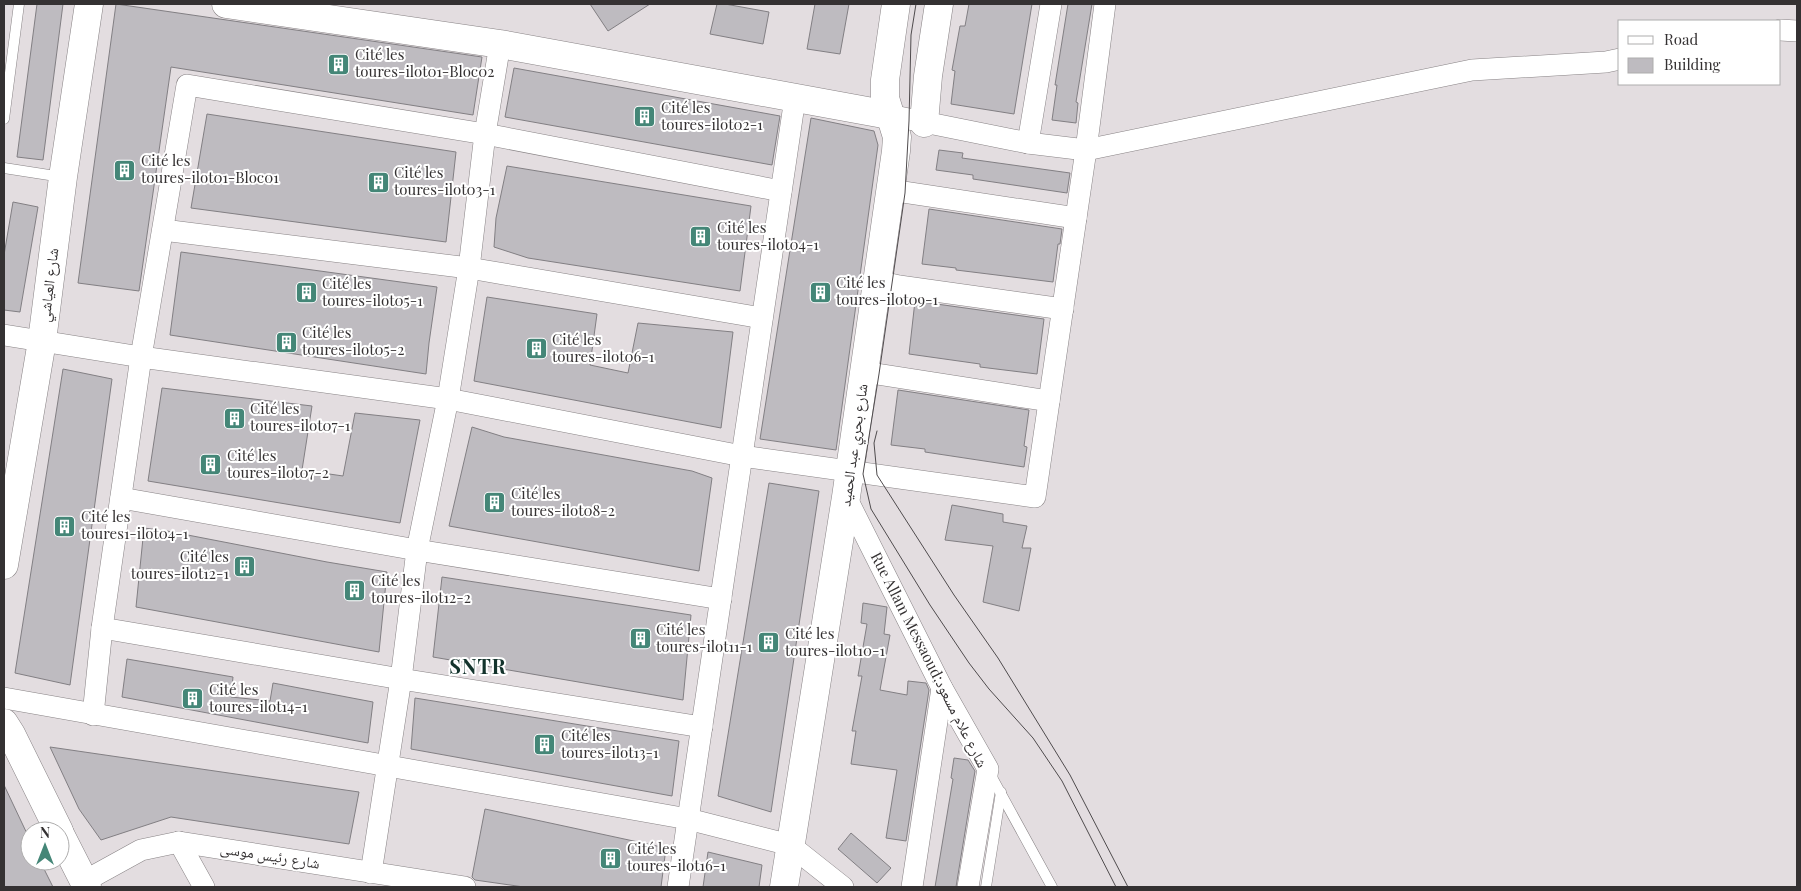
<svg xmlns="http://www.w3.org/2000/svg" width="1801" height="891" viewBox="0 0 1801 891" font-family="'Playfair Display','Noto Naskh Arabic',serif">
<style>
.building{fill:#bebbc0;stroke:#827f83}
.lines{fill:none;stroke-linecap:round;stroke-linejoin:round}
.lane-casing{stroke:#888385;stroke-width:11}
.street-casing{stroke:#888385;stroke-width:22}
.secondary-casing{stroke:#888385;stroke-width:29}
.lane{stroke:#fff;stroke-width:10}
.street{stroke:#fff;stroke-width:21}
.secondary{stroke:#fff;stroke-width:28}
.tram{stroke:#4f4b4d;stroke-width:1}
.labels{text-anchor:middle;stroke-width:4;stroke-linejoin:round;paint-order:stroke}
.poi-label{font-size:15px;fill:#343132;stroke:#fff;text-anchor:start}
.street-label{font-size:15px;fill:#343132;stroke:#fff}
.district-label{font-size:20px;font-weight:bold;letter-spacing:1px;fill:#13332c;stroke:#fff}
</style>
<rect width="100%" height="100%" fill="#e3dde0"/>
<g class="building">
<polygon points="37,4 63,4 43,160 17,157"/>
<polygon points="116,4 482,57 473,115 171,67 139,291 78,283"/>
<polygon points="590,4 650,4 608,31"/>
<polygon points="717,4 725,4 769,12 763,44 710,34"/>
<polygon points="815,4 849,4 840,54 807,49"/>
<polygon points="969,4 1032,4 1014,114 951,104 955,71 952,70 960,26 965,26"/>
<polygon points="1068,4 1092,4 1076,102 1078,103 1076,123 1052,120 1057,85 1055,85"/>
<polygon points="514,68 780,116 772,165 505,117"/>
<polygon points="207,114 456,152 446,242 191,208"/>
<polygon points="811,118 874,131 878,145 836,450 760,439"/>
<polygon points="939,150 963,153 962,158 1070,173 1067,193 973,179 973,175 936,170"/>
<polygon points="507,166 751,206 740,291 528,258 494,247 496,218"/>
<polygon points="13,202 38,207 20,312 4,310 4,255"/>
<polygon points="929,209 1062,229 1060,244 1058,244 1053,282 956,270 956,268 922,264"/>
<polygon points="181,252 437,287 429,343 426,374 170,335"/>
<polygon points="487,297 597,314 590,365 628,373 638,323 733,332 721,428 474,381"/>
<polygon points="915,301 1044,319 1037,374 980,367 980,364 909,354"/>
<polygon points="63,369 112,379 70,685 15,673"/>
<polygon points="162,388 312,406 302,470 343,476 355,413 420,420 400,523 148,481"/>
<polygon points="898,390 1029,410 1024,446 1027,447 1024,467 925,452 925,449 891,445"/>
<polygon points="472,427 504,437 692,471 712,478 699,571 449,526"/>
<polygon points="769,483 819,491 771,812 718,796"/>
<polygon points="952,505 1003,514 1003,522 1027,526 1022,548 1031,548 1019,611 983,602 993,546 945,540"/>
<polygon points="144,528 167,531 327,562 387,572 379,652 136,607"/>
<polygon points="442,577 691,615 683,700 433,657"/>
<polygon points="863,603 887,607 884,634 890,635 880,690 907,695 908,681 926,683 929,690 906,841 886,838 897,770 851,764 856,731 852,731 862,676 858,676 867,624 861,623"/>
<polygon points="127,659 233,677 231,697 270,701 273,683 373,702 368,743 122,697"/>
<polygon points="415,698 679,741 672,796 411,749"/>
<polygon points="50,747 359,792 349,844 171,817 101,840 79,809"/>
<polygon points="954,758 968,760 975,771 956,887 935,887 953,779 951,778"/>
<polygon points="4,785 30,840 30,861 40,861 53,887 4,887"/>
<polygon points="485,809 666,848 661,887 524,887 475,880 472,877"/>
<polygon points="851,833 891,868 877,883 838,849"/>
<polygon points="708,852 762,865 759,887 703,887"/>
</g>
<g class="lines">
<defs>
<g id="lane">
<polyline points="4,119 19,4"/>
<polyline points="4,168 62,177"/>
<polyline points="989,772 1052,887"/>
<polyline points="986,887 1001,792"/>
</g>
<g id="street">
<polyline points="1780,30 1797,31"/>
<polyline points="889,115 1028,143 1086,150 1472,70 1606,62 1620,59"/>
<polyline points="1028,143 1051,4"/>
<polyline points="890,190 1076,218"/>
<polyline points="163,230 469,268 762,318"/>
<polyline points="877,281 899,286 1063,309"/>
<polyline points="4,335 141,357 448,399 742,456 1035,497 1086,150 1105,4"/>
<polyline points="864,372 1049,401"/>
<polyline points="846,497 942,688 988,769 968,887"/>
<polyline points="121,498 417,550 721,599"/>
<polyline points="102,628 401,679 702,727"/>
<polyline points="4,698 688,819 790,845 843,887"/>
<polyline points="93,715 102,628 141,357 187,85 485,134 781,191"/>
<polyline points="179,842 204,887"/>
<polyline points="371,873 401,679 417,550 448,399 469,268 485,134 500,44"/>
<polyline points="83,882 141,850 179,842 465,887"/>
<polyline points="678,887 795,98"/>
<polyline points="912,887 942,688"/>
</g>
<g id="secondary">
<polyline points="226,4 500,44 889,115"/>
<polyline points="924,123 928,76 939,4"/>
<polyline points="4,565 42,341 63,177 89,4"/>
<polyline points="4,723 11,734 59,831"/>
<polyline points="60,834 87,887"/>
<polyline points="784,887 846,497 896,151 897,137 885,98 885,80 896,4"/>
</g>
</defs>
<use href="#lane" class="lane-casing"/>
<use href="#street" class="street-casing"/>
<use href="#secondary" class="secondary-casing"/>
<use href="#lane" class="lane"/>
<use href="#street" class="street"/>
<use href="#secondary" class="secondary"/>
<g class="tram">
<polyline points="916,4 911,35 909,121 905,193 879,374 863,474 871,509 930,605 969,663 989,689 1033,738 1062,781 1116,887"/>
<polyline points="877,431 874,443 877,475 954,595 998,658 1070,775 1128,887"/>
</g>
</g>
<defs>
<symbol id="building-square" viewBox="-11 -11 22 22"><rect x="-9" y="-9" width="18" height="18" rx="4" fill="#448677" stroke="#fff"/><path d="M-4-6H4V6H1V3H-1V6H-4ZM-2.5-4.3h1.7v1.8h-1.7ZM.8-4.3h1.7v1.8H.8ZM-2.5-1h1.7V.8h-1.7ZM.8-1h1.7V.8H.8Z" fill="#fff"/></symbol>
</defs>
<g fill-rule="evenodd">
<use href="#building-square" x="326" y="52" width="25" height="25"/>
<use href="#building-square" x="632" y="104" width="25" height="25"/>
<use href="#building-square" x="112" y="158" width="25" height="25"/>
<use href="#building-square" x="366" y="170" width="25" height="25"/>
<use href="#building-square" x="688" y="224" width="25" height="25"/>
<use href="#building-square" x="808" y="280" width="25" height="25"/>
<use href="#building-square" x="294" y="280" width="25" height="25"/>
<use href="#building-square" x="274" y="330" width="25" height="25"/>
<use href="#building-square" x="524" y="336" width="25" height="25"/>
<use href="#building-square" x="222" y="406" width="25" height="25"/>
<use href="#building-square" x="198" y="452" width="25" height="25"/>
<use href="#building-square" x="482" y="490" width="25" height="25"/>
<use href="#building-square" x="52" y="514" width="25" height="25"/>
<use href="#building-square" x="232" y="554" width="25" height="25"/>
<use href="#building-square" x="342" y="578" width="25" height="25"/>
<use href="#building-square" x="628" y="626" width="25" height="25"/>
<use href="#building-square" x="756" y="630" width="25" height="25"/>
<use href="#building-square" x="180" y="686" width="25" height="25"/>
<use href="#building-square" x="532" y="732" width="25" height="25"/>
<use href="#building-square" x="598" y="846" width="25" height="25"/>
</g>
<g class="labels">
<g class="poi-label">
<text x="355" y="60">Cité les<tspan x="355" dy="17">toures-ilot01-Bloc02</tspan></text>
<text x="661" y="113">Cité les<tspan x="661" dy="17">toures-ilot02-1</tspan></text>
<text x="141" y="166">Cité les<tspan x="141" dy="17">toures-ilot01-Bloc01</tspan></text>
<text x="394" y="178">Cité les<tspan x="394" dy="17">toures-ilot03-1</tspan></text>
<text x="717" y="233">Cité les<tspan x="717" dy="17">toures-ilot04-1</tspan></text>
<text x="836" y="288">Cité les<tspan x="836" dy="17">toures-ilot09-1</tspan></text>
<text x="322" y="289">Cité les<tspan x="322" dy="17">toures-ilot05-1</tspan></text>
<text x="302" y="338">Cité les<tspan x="302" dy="17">toures-ilot05-2</tspan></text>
<text x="552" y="345">Cité les<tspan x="552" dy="17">toures-ilot06-1</tspan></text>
<text x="250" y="414">Cité les<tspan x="250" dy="17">toures-ilot07-1</tspan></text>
<text x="227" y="461">Cité les<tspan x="227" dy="17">toures-ilot07-2</tspan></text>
<text x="511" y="499">Cité les<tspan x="511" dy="17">toures-ilot08-2</tspan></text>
<text x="81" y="522">Cité les<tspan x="81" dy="17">toures1-ilot04-1</tspan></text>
<text x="229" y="562" text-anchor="end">Cité les<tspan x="229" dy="17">toures-ilot12-1</tspan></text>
<text x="371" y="586">Cité les<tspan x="371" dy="17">toures-ilot12-2</tspan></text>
<text x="656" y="635">Cité les<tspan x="656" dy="17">toures-ilot11-1</tspan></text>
<text x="785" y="639">Cité les<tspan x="785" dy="17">toures-ilot10-1</tspan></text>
<text x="209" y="695">Cité les<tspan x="209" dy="17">toures-ilot14-1</tspan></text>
<text x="561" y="741">Cité les<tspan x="561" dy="17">toures-ilot13-1</tspan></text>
<text x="627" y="854">Cité les<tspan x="627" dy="17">toures-ilot16-1</tspan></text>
</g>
<g class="street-label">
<text transform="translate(49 285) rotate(-83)" y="5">شارع العياشي</text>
<text transform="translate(854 445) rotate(-82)" y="5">شارع بحري عبد الحميد</text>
<text transform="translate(929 660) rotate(63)" y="5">Rue Allam Messaoud;شارع علام مسعود</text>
<text transform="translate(270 856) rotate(9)" y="5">شارع رئيس موسى</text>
</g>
<g class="district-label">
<text x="478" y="674">SNTR</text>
</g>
</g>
<rect width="1801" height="891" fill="none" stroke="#343132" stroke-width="10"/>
<rect x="1618" y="20" width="162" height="65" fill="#ffffff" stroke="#aeadad"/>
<rect x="1628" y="36" width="25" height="8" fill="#ffffff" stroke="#aeadad"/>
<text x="1664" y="45" font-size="15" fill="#343132">Road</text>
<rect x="1628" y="58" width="25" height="15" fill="#bebbc0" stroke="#aeadad"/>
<text x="1664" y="70" font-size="15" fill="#343132">Building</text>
<g transform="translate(45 846)"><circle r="24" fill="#ffffff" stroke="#aeadad"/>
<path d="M0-4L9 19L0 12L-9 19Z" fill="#448677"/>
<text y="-8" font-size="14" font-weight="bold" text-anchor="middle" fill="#343132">N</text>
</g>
</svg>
